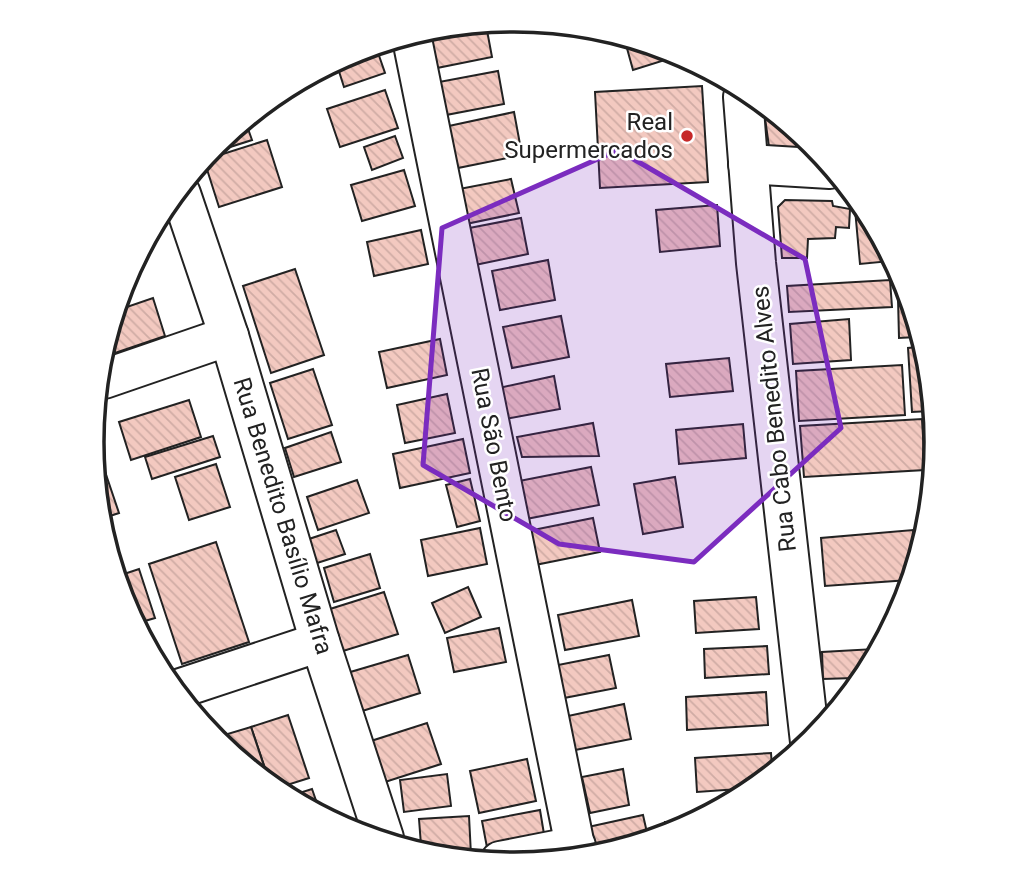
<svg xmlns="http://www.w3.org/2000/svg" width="1028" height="883" viewBox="0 0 1028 883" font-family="Roboto,sans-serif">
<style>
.building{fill:url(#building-back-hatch);stroke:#222;stroke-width:2}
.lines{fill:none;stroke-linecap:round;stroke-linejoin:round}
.minor-casing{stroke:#222;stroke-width:42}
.major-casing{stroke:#222;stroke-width:42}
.minor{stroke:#fff;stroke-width:38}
.major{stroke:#fff;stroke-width:38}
.marked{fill:#7b2cbf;fill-opacity:0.2;stroke:#7b2cbf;stroke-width:5;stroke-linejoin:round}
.poi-dot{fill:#c62828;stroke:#fff;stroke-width:2.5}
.labels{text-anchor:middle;stroke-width:5;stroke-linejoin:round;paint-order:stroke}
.poi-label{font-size:24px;fill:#222;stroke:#fff;text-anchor:end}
.street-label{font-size:24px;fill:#222;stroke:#fff}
.rim{fill:none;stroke:#222;stroke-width:3.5}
</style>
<defs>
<pattern id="building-back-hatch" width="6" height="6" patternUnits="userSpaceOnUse" patternTransform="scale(1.75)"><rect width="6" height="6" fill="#f3c9c0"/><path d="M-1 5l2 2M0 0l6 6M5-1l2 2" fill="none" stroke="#d0aca5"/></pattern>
</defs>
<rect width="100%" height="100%" fill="#fff"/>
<g class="building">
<polygon points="486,25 492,57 427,70 420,38"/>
<polygon points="625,41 676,52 681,55 633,70"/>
<polygon points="376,47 385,73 344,87 336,62 353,51"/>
<polygon points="498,71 504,104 446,115 439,82"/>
<polygon points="702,86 708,182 600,188 595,92"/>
<polygon points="385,90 398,128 340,147 327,109"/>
<polygon points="764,111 813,143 823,158 770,154"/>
<polygon points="514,112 522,155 453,169 444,127"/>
<polygon points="246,123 252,140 208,154 216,143"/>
<polygon points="395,136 403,158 372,170 364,147"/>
<polygon points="267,140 282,187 219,207 204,160"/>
<polygon points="404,170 415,206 362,221 351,185"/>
<polygon points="511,179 519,213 461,225 454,190"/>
<polygon points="785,200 832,201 833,206 850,209 849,228 836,227 835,238 808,239 807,258 782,258 778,207"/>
<polygon points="717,205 720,246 660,252 656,210"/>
<polygon points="855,209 857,209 891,261 860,264"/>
<polygon points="521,218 528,254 470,266 464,229"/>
<polygon points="421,230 428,264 374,276 367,242"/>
<polygon points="548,260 555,300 500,310 492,271"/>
<polygon points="295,269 324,355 271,373 243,286"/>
<polygon points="890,280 892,307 789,312 787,286"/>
<polygon points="153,298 165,336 115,353 111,343 118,310"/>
<polygon points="898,298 908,298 916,337 899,338"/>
<polygon points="561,316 569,357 512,368 503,327"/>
<polygon points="849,319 851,360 793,364 790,324"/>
<polygon points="440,339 447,375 387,388 379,352"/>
<polygon points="917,347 930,411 912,412 908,348"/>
<polygon points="729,358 733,391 670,397 666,364"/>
<polygon points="902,365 905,415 799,421 796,371"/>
<polygon points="313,369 332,425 288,439 270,383"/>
<polygon points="554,376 560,409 505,419 499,388"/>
<polygon points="447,394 455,433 405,443 397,405"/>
<polygon points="189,400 201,437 131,460 119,422"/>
<polygon points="922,419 925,470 804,477 800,426"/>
<polygon points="593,423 599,456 522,457 517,437"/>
<polygon points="743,424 746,458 679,464 676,430"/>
<polygon points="331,432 341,462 294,477 285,448"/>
<polygon points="93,436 119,513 107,517 92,441"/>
<polygon points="213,436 220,457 152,479 145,457"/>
<polygon points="463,439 470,473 400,488 393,454"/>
<polygon points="216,464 230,507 189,520 175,477"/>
<polygon points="591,467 599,505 526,519 519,481"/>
<polygon points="675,477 683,527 643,534 634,484"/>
<polygon points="470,479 480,521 457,527 446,485"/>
<polygon points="357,480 369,513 318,530 307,497"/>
<polygon points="593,518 600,552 535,565 528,531"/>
<polygon points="480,528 487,564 428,576 421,540"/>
<polygon points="336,530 345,554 314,564 306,540"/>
<polygon points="913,530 915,548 909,580 825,586 821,538"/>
<polygon points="216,542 249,642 182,664 149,564"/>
<polygon points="370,554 380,588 334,602 324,568"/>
<polygon points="139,569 155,618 138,623 124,603 118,576"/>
<polygon points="468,587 481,617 445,633 432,603"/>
<polygon points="384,592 398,634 343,651 330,609"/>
<polygon points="756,597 759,629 696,633 694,601"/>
<polygon points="632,600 639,636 565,650 558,615"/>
<polygon points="499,628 506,662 454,672 447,638"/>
<polygon points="767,646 769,674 705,678 704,649"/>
<polygon points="874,649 854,678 823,679 822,652"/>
<polygon points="408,655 420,693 359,712 347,673"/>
<polygon points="609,655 616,688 564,698 558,665"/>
<polygon points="766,692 768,725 687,730 686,697"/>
<polygon points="624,704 631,739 575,750 568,716"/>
<polygon points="288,715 309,778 284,786 267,774 251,727"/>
<polygon points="427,723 441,764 385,782 371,741"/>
<polygon points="251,727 264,766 257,768 214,738"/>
<polygon points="771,753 772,767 739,789 697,792 695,758"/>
<polygon points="527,759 536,801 479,813 470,771"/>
<polygon points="623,769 629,805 590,813 582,777"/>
<polygon points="447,774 451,806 404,812 400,780"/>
<polygon points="312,789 319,809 296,794"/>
<polygon points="540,810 546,846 489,858 482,821"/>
<polygon points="643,815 648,837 593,848 588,827"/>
<polygon points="469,816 471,855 421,845 419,819"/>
<polygon points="665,822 690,822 675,832 665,834"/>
</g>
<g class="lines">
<defs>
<g id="minor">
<polyline points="412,39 576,851"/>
<polyline points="748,164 830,169"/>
<polyline points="181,194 229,336 320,642 384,838"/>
<polyline points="104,379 229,336"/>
<polyline points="181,688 320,642"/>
<polyline points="500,861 576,846"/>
</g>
<polyline id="major" points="743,97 756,263 810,742"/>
</defs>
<use href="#minor" class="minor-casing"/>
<use href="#major" class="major-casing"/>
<use href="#minor" class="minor"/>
<use href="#major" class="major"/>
</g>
<path class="marked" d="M618,150L805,259L841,428L694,562L559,544L423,465L442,228Z"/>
<circle class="poi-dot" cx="687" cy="136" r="7"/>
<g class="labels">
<g class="poi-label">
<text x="673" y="130">Real<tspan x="673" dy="28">Supermercados</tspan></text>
</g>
<g class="street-label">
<text transform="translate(774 419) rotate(-96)" y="8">Rua Cabo Benedito Alves</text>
<text transform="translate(494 445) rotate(79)" y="8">Rua São Bento</text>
<text transform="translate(283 516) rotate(73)" y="8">Rua Benedito Basílio Mafra</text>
</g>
</g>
<path d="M0 0H1028V883H0ZM104 442a410 410 0 1 1 820 0a410 410 0 1 1-820 0Z" fill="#fff" fill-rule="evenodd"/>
<path class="rim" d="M104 442a410 410 0 1 1 820 0a410 410 0 1 1-820 0Z"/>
</svg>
